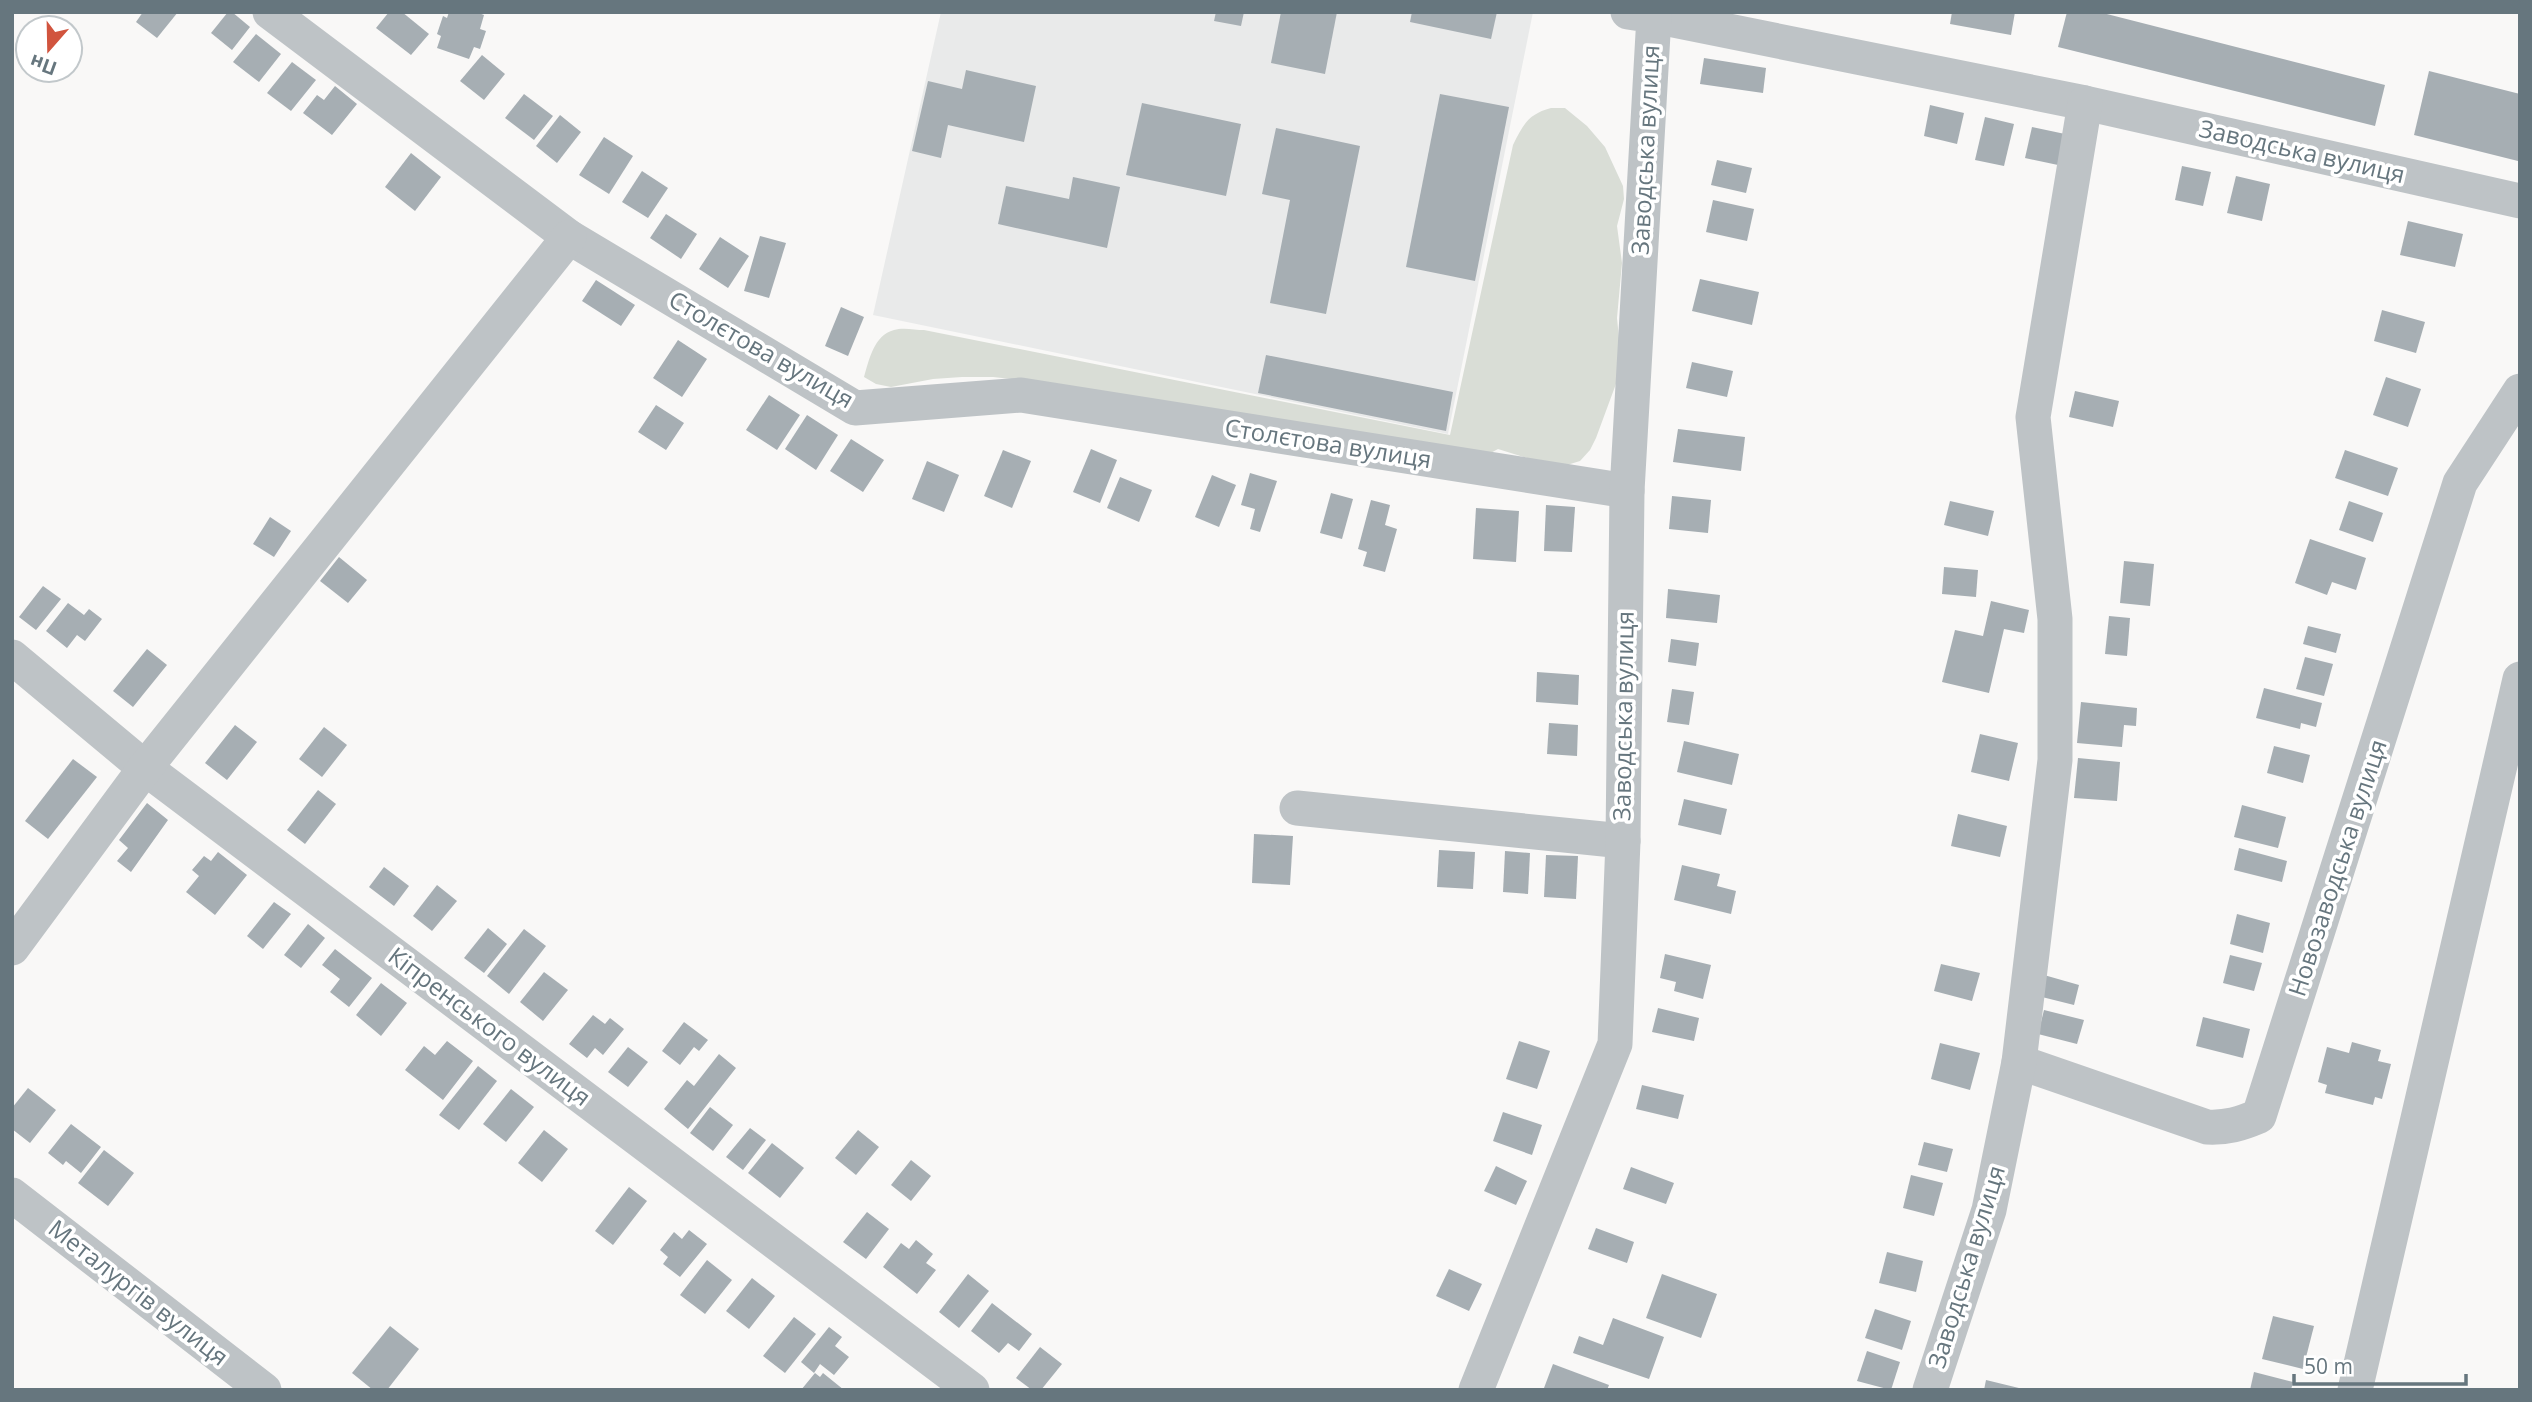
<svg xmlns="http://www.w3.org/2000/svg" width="2532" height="1402" viewBox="0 0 2532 1402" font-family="'Open Sans',sans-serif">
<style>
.built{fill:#e9eaea}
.green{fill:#d9ddd6}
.building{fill:#a6aeb3}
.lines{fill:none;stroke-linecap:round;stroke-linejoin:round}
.minor{stroke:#bec3c6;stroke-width:35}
.labels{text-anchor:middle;stroke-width:7;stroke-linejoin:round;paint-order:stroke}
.street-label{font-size:24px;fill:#66767e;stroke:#fff}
</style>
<rect width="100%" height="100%" fill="#f9f8f7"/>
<polygon class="built" points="941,12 1533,12 1448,434 873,315"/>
<path class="green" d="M1551,108H1565L1587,126L1605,147L1623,186L1624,199L1617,226L1622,263L1617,318L1621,359L1620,373L1596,438L1590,450L1580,461L1567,465L1553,466L1498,449L1485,456L1056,384L993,377H962L933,379L891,387L876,384L864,377C869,360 874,335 894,330C903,327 915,330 924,330L1450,435L1513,145C1523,125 1528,114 1551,108Z"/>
<g class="building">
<polygon points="143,12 178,12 157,38 136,22"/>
<polygon points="228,12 232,12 250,27 232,50 211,33"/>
<polygon points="389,12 402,12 429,34 411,55 376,28"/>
<polygon points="449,12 476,12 484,15 480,29 486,31 480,49 474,47 469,59 437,48 441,36 437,34 443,16 447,18"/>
<polygon points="1216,12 1244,12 1241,26 1214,21"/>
<polygon points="1281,12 1337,12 1325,74 1271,63"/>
<polygon points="1412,12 1497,12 1491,39 1410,22"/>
<polygon points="1952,12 2015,12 2011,35 1950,24"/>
<polygon points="2067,12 2099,12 2385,85 2375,126 2058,47"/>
<polygon points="256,34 281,54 259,82 233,62"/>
<polygon points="482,55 505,74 484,100 460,81"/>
<polygon points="1704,58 1766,68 1763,93 1700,84"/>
<polygon points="292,62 316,80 291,111 267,93"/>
<polygon points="966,70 1036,86 1024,142 948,125 941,158 912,151 928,81 962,89"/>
<polygon points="2429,71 2520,94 2520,152 2518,161 2414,135"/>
<polygon points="335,86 357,104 332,135 303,113 317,95 324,100"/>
<polygon points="524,94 553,116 534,140 505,118"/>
<polygon points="1440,94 1509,107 1475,281 1406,267"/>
<polygon points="1142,103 1241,124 1226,196 1126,175"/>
<polygon points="1930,105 1964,113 1957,144 1924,136"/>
<polygon points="560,115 581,132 557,163 536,146"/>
<polygon points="1985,117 2014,124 2004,166 1975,160"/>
<polygon points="2032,127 2065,134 2058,165 2025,158"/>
<polygon points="1276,128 1360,146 1326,314 1270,303 1290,200 1262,194"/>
<polygon points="604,137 633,156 609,194 579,175"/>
<polygon points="411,153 441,177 415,211 385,187"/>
<polygon points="1717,160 1752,168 1746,193 1711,185"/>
<polygon points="2182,166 2211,172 2203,206 2175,200"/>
<polygon points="642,171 668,188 648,218 622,202"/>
<polygon points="2236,176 2270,184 2262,221 2227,213"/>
<polygon points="1073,177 1120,187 1107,248 998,224 1006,186 1069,199"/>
<polygon points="1713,200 1754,209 1747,241 1706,232"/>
<polygon points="666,214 697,234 681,259 650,238"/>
<polygon points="2408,221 2463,234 2455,267 2400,255"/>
<polygon points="760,236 786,243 769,298 744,291"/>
<polygon points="720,237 749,256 728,288 699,269"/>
<polygon points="1700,279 1759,292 1752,325 1692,311"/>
<polygon points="596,280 635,305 621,326 582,301"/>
<polygon points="841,307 864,317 848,356 825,346"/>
<polygon points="2382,310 2425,322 2416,353 2374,341"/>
<polygon points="678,340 707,359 682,397 653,378"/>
<polygon points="1266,355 1453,392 1446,431 1258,393"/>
<polygon points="1692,362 1733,371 1727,397 1686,388"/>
<polygon points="2386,377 2421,389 2408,427 2373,415"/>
<polygon points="2075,391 2119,401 2113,427 2069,417"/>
<polygon points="769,395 800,415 777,450 746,430"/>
<polygon points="656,405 684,423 666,450 638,432"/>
<polygon points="807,415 838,435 816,470 785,449"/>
<polygon points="1678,429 1745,437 1741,471 1673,462"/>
<polygon points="851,439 884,460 863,492 830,471"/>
<polygon points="1091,449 1117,460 1100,503 1073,492"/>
<polygon points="1003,450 1031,461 1012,508 984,496"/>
<polygon points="2345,450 2398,468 2388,496 2335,478"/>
<polygon points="927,461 959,475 944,512 912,499"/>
<polygon points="1250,473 1277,481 1260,532 1250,529 1255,509 1241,505"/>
<polygon points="1212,475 1236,485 1219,527 1195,517"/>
<polygon points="1120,477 1152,490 1139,522 1107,508"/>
<polygon points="1331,493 1353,499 1342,539 1320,533"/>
<polygon points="1672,496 1711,500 1708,533 1669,529"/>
<polygon points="1371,500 1390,505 1385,525 1397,529 1385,572 1363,566 1367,552 1358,549"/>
<polygon points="1950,501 1994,511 1988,536 1944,525"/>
<polygon points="2349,501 2383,513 2373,542 2339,530"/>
<polygon points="1546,505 1575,507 1572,552 1544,551"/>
<polygon points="1476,508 1519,511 1516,562 1473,559"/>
<polygon points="270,517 291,531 274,557 253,544"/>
<polygon points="2310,539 2366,558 2356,590 2332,582 2327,595 2295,583"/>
<polygon points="339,557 367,580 348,603 320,581"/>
<polygon points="2124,561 2154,564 2150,606 2120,603"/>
<polygon points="1944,567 1978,570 1976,597 1942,594"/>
<polygon points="43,586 61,599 36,630 19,617"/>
<polygon points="1668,589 1720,595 1717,623 1666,618"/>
<polygon points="1991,601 2029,610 2024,633 2004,629 1989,693 1942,682 1955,630 1983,636"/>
<polygon points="68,603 84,615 89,609 102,619 85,641 77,635 67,648 46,631"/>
<polygon points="2109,616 2130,618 2127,656 2105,654"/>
<polygon points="2308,626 2341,634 2336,653 2303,644"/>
<polygon points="1671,639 1699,643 1696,666 1668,662"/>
<polygon points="147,649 167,665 133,707 113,691"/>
<polygon points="2305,657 2333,664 2324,696 2296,689"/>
<polygon points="1537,672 1579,675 1578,705 1536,702"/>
<polygon points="2264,688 2322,703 2316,727 2301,723 2300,729 2256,718"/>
<polygon points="1672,689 1694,692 1689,725 1667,722"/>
<polygon points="2081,702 2137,708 2136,726 2124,725 2122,747 2077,743"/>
<polygon points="1549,723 1578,725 1577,756 1547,754"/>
<polygon points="235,725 257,742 227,780 205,763"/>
<polygon points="324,727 347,745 322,777 299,759"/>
<polygon points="1980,734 2018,743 2009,781 1971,772"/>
<polygon points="1684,741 1739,754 1732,785 1677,772"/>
<polygon points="2274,746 2310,755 2303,783 2267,773"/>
<polygon points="2078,758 2120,762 2117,801 2074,798"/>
<polygon points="73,759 97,777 48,839 25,821"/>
<polygon points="318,790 336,804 305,844 287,830"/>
<polygon points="1684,799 1727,809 1721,835 1678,825"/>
<polygon points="147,803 168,820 131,872 117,861 128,848 119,840"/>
<polygon points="2242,805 2286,817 2278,848 2234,837"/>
<polygon points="1958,814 2007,826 2000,857 1951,846"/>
<polygon points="1254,834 1293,836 1290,885 1252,883"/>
<polygon points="2239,848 2287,861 2282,882 2234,870"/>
<polygon points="1439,850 1475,852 1473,889 1437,887"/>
<polygon points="1505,851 1530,853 1528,894 1503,892"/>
<polygon points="218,852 247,875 215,915 186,892 199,876 192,870 204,856 211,861"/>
<polygon points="1546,855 1578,856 1576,899 1544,897"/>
<polygon points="1682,865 1720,874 1717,886 1736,891 1731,914 1674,900"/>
<polygon points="384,867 409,886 394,906 369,887"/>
<polygon points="437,885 457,901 432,931 413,916"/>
<polygon points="274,902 291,914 263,949 247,936"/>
<polygon points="2237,914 2270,923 2263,953 2230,944"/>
<polygon points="308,924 325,938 301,968 284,955"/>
<polygon points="488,928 507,944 484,973 464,958"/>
<polygon points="524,929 546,946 509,994 487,976"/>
<polygon points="335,949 372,978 349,1007 330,992 340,979 322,965"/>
<polygon points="1665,954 1711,965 1703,999 1674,991 1676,982 1660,978"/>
<polygon points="2230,955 2262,963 2254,991 2223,983"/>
<polygon points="1941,964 1980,973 1972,1001 1934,991"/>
<polygon points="544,972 568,990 543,1021 520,1002"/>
<polygon points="2044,975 2079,985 2074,1005 2038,996"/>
<polygon points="381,983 407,1003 381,1036 356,1015"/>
<polygon points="1658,1008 1699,1018 1694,1041 1652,1032"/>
<polygon points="2044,1010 2084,1020 2077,1044 2038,1034"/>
<polygon points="593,1015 605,1024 610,1018 624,1029 603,1055 595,1048 587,1058 569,1044"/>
<polygon points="2203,1017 2250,1029 2243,1058 2196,1046"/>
<polygon points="684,1022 708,1040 699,1051 694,1047 680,1065 662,1051"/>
<polygon points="447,1041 473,1061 443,1100 405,1070 424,1046 435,1055"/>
<polygon points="1519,1041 1550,1051 1537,1089 1506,1079"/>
<polygon points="2352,1042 2381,1050 2378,1061 2391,1064 2382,1099 2375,1097 2373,1105 2325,1093 2327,1085 2318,1082 2327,1047 2349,1053"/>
<polygon points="1940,1043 1980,1053 1970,1090 1931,1079"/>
<polygon points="628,1047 648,1062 628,1087 608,1072"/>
<polygon points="719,1054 736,1068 688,1129 664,1109 687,1080 694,1086"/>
<polygon points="478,1066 497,1081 459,1130 439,1115"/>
<polygon points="1642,1085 1684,1095 1678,1119 1636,1109"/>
<polygon points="28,1088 56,1110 30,1143 12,1129 12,1108"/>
<polygon points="511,1089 534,1107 506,1142 483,1124"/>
<polygon points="710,1107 733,1125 713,1151 690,1133"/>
<polygon points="1503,1112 1542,1125 1532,1155 1493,1141"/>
<polygon points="71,1124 101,1147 81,1173 66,1161 63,1165 48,1153"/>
<polygon points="750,1128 766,1140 743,1170 726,1157"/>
<polygon points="544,1130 568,1149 542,1182 518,1163"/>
<polygon points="858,1130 879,1147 856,1175 835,1158"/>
<polygon points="1924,1142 1953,1149 1947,1172 1918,1165"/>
<polygon points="772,1143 804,1168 780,1198 748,1173"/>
<polygon points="104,1150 134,1173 108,1206 78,1183"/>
<polygon points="911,1160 931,1176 911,1201 891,1185"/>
<polygon points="1496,1166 1527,1181 1516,1205 1484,1191"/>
<polygon points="1631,1167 1674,1183 1666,1204 1623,1189"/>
<polygon points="1911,1175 1943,1183 1934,1216 1903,1208"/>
<polygon points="629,1187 647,1201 613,1245 595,1231"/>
<polygon points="867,1212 889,1229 866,1259 843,1242"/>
<polygon points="1596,1228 1634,1242 1627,1263 1588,1249"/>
<polygon points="689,1230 707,1244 680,1277 663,1264 668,1257 660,1250 674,1232 682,1239"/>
<polygon points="916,1240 933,1254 926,1263 936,1270 917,1294 883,1267 901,1243 909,1249"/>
<polygon points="1887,1252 1923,1261 1916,1292 1879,1283"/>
<polygon points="707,1260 732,1280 705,1314 680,1295"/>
<polygon points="1449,1269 1482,1284 1469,1311 1436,1296"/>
<polygon points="968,1274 989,1291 959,1328 939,1312"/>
<polygon points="1662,1274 1717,1294 1701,1338 1646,1318"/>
<polygon points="752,1278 775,1296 749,1329 726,1311"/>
<polygon points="992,1303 1032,1334 1019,1351 1008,1343 999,1353 971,1331"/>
<polygon points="1875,1309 1911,1321 1902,1350 1865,1338"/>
<polygon points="2273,1316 2314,1326 2303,1369 2262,1359"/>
<polygon points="794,1317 816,1334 785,1373 763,1356"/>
<polygon points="1613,1318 1664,1337 1649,1379 1573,1353 1579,1336 1603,1345"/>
<polygon points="390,1326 419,1349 387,1390 373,1390 352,1373"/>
<polygon points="829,1327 842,1337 835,1346 849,1357 834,1375 820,1364 814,1373 801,1362"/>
<polygon points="1040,1347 1062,1364 1041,1390 1032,1390 1016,1378"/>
<polygon points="1867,1351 1900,1362 1891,1390 1857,1381"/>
<polygon points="1553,1364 1609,1385 1607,1390 1544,1388"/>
<polygon points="2254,1372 2293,1382 2291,1390 2250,1390"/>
<polygon points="815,1373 820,1377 823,1373 844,1390 801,1390"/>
<polygon points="1986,1380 2023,1389 2023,1390 1984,1390"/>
</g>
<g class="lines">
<g class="minor">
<polyline points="270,12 569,237 855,408 1021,395 1627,491"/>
<polyline points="1654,16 2085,103 2520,201"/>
<polyline points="12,657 145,768 972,1390"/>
<polyline points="1297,808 1623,841"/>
<polyline points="12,948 145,768 569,237"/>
<path d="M2019,1062L2207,1127C2227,1128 2240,1124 2259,1116L2460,483L2520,391"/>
<polyline points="12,1195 264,1390"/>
<polyline points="1476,1390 1615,1044 1623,841 1627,491 1654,16 1628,12"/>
<polyline points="1930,1390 1989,1210 2019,1062 2055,760 2055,619 2033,417 2085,103"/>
<polyline points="2355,1390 2520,679"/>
</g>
</g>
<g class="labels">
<g class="street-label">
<text transform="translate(1646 150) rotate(-87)" y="8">Заводська вулиця</text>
<text transform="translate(2302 152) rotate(13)" y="8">Заводська вулиця</text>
<text transform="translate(761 350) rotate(30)" y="8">Столєтова вулиця</text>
<text transform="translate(1328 444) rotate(9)" y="8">Столєтова вулиця</text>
<text transform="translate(1624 716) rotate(-89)" y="8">Заводська вулиця</text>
<text transform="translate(2338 868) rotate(-72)" y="8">Новозаводська вулиця</text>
<text transform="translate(489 1027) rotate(37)" y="8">Кіпренського вулиця</text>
<text transform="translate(1967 1267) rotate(-73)" y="8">Заводська вулиця</text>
<text transform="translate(138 1293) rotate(38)" y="8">Металургів вулиця</text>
</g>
</g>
<rect width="2532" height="1402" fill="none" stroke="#66767e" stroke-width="28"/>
<g transform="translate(49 49) rotate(200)"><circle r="33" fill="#ffffff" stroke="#c2c8cb" stroke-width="2"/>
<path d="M0-5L12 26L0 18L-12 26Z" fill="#d1543e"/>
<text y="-10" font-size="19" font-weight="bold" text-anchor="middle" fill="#66767e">Пн</text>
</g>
<path d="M2294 1374v10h172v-10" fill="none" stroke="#66767e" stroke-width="3.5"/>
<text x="2304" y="1374" font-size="21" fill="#66767e" stroke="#ffffff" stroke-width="5" paint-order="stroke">50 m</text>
</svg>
